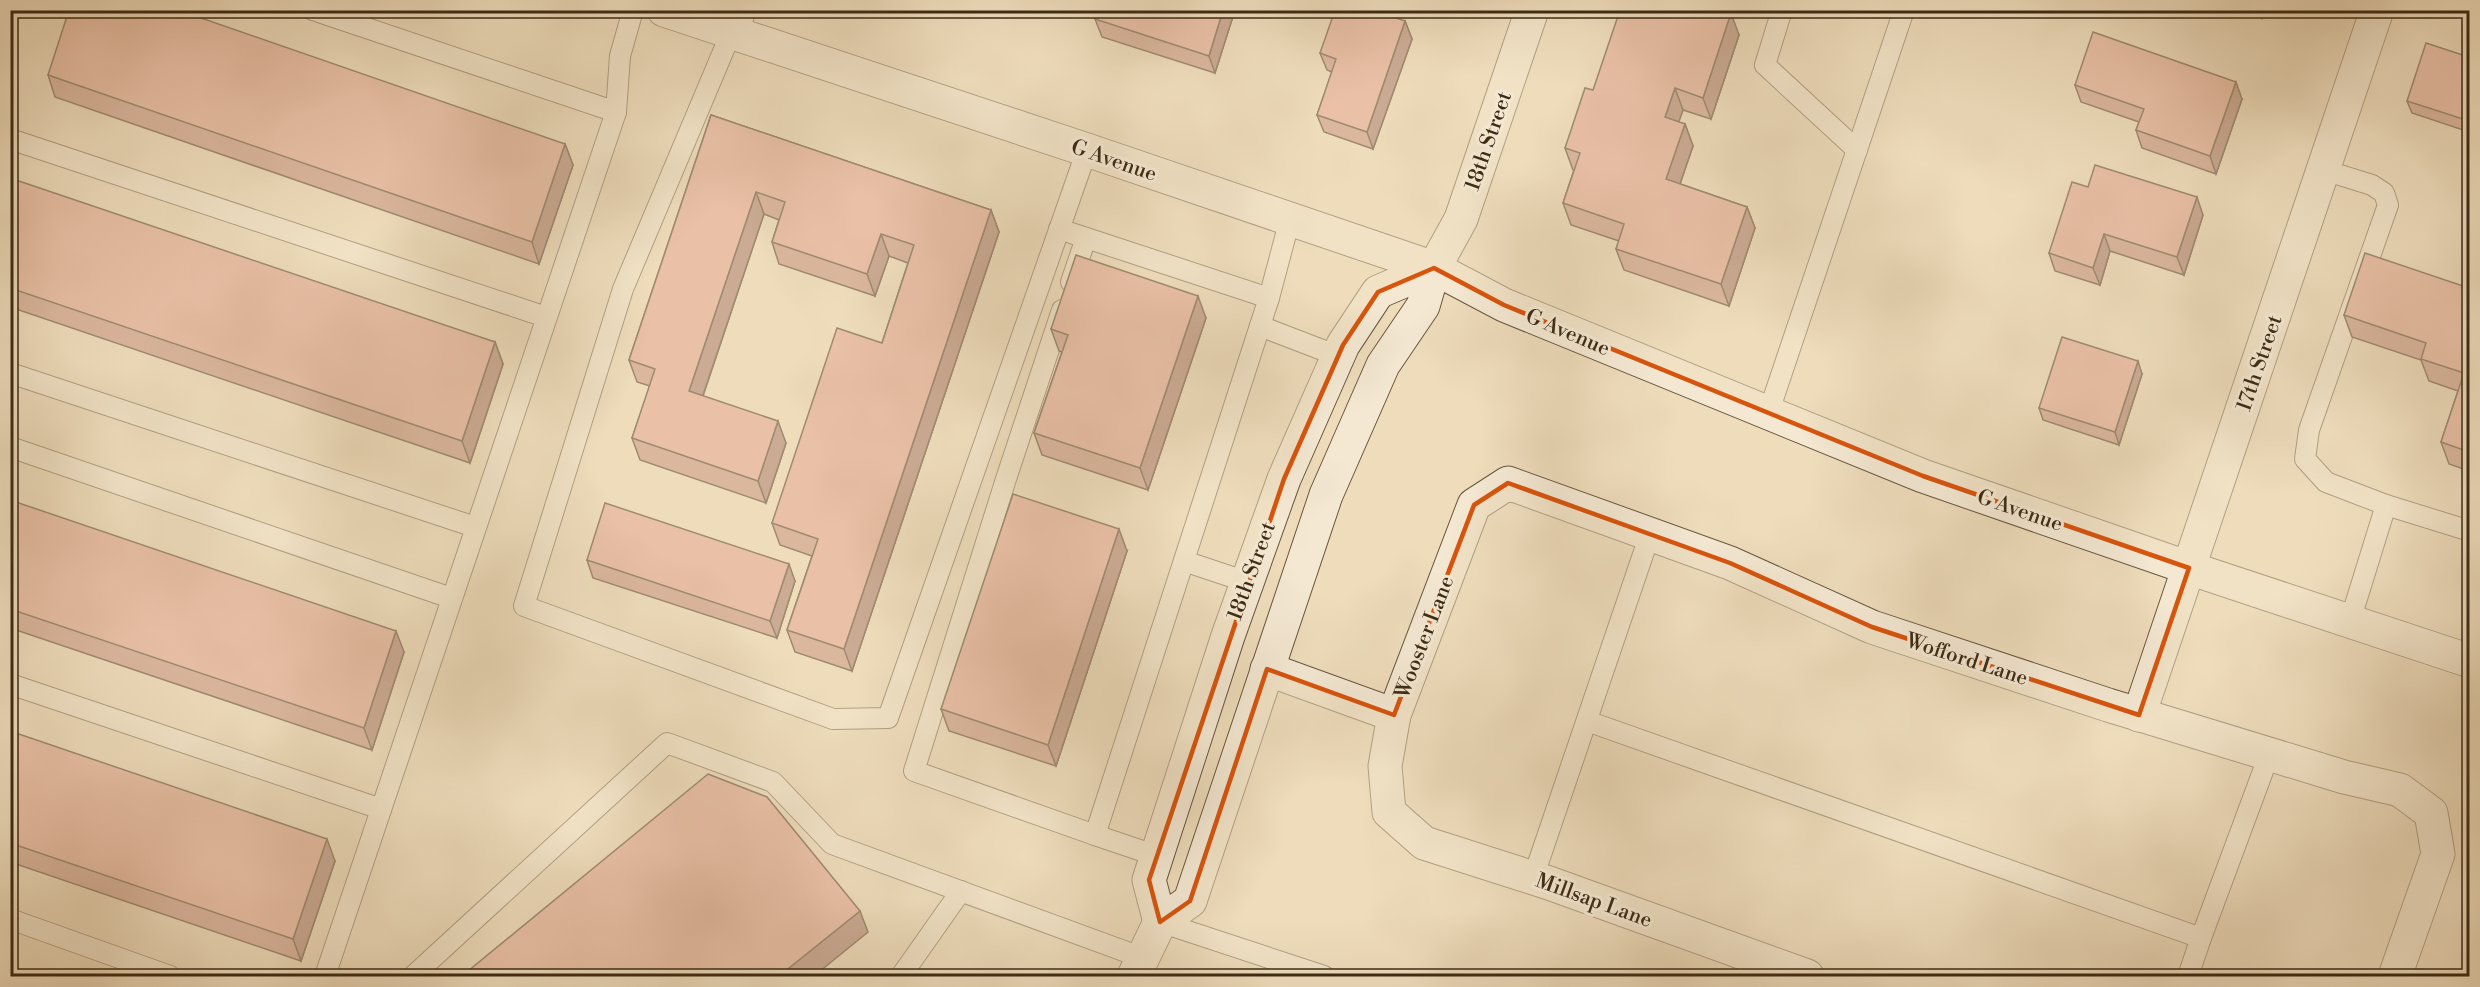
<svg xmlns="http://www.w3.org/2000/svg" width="2480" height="987" viewBox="0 0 2480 987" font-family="'Libre Bodoni',serif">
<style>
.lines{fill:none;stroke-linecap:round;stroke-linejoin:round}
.service-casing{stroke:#69573e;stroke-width:22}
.minor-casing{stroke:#69573e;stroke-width:35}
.tertiary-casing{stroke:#69573e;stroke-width:35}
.service{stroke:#f4e8d3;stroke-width:20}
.minor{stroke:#f4e8d3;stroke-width:33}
.tertiary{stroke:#f4e8d3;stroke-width:33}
.wall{fill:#c4897b;stroke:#3d2b15;stroke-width:1.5}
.shaded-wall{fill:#a06f64;stroke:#3d2b15;stroke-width:1.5}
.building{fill:#e49f8f;stroke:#3d2b15;stroke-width:1.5}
.marked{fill:none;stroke:#d7540d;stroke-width:4.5;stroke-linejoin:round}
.labels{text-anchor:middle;stroke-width:6;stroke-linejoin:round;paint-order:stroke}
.street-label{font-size:21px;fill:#3d2b15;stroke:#f4e8d3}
</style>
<rect width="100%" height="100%" fill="#eedcbb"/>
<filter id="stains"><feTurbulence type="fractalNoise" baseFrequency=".00333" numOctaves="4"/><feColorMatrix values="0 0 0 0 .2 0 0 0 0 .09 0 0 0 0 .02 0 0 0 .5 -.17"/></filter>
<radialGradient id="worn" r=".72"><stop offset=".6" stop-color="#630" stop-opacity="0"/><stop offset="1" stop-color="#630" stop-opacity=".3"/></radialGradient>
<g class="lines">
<defs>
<g id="service">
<polyline points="313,10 616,112"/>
<polyline points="1782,10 1765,65 1857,150"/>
<polyline points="731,33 623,289 524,606 833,719 888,718 1087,150"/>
<polyline points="10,139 546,317"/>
<polyline points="2324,170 2372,185 2384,193 2388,205 2309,430 2305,459 2326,482 2386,505 2470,531"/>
<polyline points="1059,229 1269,298 1095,835 914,771 1006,479 1062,310"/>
<polyline points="1071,282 1086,238"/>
<polyline points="1269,298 1290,219"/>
<polyline points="1260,326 1338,356"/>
<polyline points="10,373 475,527"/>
<polyline points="1768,414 1904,10"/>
<polyline points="10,447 451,598"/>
<polyline points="1184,561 1247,582"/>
<polyline points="2350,621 2386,505"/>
<polyline points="10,684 381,809"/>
<polyline points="1587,721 2201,938 2188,976"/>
<polyline points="1095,835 1157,856"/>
<polyline points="1533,878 1650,534"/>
<polyline points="10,919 170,976"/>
<polyline points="1160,922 1324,976"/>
<polyline points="2201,938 2269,755"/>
<polyline points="325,976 616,112 620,56 633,10"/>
<polyline points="413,976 667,743 773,782 832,844 1143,958"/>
<polyline points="901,976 961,891"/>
</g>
<g id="minor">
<polyline points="731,33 739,10"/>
<polyline points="1267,669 1394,715"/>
<polyline points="2139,715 2377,10"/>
<polyline points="1807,976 1549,883 1424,843 1389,812 1385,766 1394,715 1474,505 1508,483 1730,563 1872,627 2108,705 2344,777 2400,790 2431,813 2438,854 2395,976"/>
</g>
<g id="tertiary">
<polyline points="664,10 1087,150 1434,268 1504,305 1923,476 2189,568 2470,661"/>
<polyline points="1160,922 1149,880 1228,636 1284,479 1343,345 1378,292 1434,268"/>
<polyline points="1134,976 1160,922 1190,901 1326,495 1383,365 1423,306 1434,268 1461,219 1532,10"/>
</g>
</defs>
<use href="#service" class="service-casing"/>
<use href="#minor" class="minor-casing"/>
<use href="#tertiary" class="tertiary-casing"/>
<use href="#service" class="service"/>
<use href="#minor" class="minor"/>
<use href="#tertiary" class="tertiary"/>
</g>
<g class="wall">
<polygon points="1235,10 1215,73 1102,37 1095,19"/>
<polygon points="2238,10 2264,10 2262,18"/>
<polygon points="1405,21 1412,39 1373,149 1324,132 1317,115 1332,72 1327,70 1320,53"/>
<polygon points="1739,35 1711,119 1683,110 1678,122 1685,124 1693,146 1680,184 1747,207 1755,228 1729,306 1624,270 1616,249 1619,241 1571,225 1563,203 1574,170 1573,170 1565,148 1593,90"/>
<polygon points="2469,57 2469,132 2412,113 2407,101"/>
<polygon points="48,75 565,144 573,165 539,264 55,97"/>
<polygon points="2075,85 2242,99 2216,174 2142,148 2136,130 2139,122 2081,102"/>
<polygon points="711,115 991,210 999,232 852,671 795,652 787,630 812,556 780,545 772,523 882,343 908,263 889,256 875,296 779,264 772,242 779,220 764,214 703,396 786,443 766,503 640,460 632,438 650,386 637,382 629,360"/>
<polygon points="10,185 495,342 503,364 470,463 10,307"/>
<polygon points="2088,187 2203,215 2184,275 2110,251 2100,285 2055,271 2049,253"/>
<polygon points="2469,288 2469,471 2449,464 2441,442 2458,391 2429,381 2421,360 2352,337 2344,315"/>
<polygon points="1206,318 1148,490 1042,455 1034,433 1062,352 1059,351 1051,329"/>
<polygon points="2142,374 2119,445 2043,420 2039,408"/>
<polygon points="10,500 404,652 372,750 10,628"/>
<polygon points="1127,551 1056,766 949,731 941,709"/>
<polygon points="587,560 795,581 777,638 593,578"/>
<polygon points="10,731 335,861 301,961 10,862"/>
</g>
<g class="shaded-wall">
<polygon points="1223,10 1235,10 1215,73 1209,56"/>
<polygon points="2259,10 2264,10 2262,18"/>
<polygon points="1731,13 1739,35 1711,119 1703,98"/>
<polygon points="1405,21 1412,39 1373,149 1367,132"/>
<polygon points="2236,82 2242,99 2216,174 2210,156"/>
<polygon points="1675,88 1683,110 1673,139 1665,117"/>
<polygon points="1685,124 1693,146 1674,201 1666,179"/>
<polygon points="565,144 573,165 539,264 532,242"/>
<polygon points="756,192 764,214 697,413 689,391"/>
<polygon points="2197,197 2203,215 2184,275 2177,257"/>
<polygon points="1747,207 1755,228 1729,306 1721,284"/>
<polygon points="991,210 999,232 852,671 844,649"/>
<polygon points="881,234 889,256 875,296 867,274"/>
<polygon points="2104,234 2110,251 2100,285 2093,268"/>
<polygon points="1198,296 1206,318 1148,490 1140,468"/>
<polygon points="495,342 503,364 470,463 462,441"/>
<polygon points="2138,361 2142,374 2119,445 2115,432"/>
<polygon points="778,421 786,443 766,503 758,481"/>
<polygon points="1119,529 1127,551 1056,766 1048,745"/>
<polygon points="789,564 795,581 777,638 770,621"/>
<polygon points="396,631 404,652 372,750 364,728"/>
<polygon points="327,839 335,861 301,961 293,939"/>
<polygon points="860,911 868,932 814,976 779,976"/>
</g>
<g class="building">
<polygon points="69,10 178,10 565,144 532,242 48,75"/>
<polygon points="1098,10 1223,10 1209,56 1095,19"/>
<polygon points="1335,10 1373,10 1405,21 1367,132 1317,115 1336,59 1320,53"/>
<polygon points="1620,10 1723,10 1731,13 1703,98 1675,88 1665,117 1685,124 1666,179 1747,207 1721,284 1616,249 1624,224 1563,203 1580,153 1565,148 1585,88 1593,90"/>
<polygon points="2093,32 2236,82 2210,156 2136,130 2144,109 2075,85"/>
<polygon points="2426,43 2469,57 2469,121 2407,101"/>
<polygon points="711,115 991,210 844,649 787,630 818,539 772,523 837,328 882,343 914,245 881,234 867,274 772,242 785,202 756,192 689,391 778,421 758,481 632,438 655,369 629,360"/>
<polygon points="2095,165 2197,197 2177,257 2104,234 2093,268 2049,253 2072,182 2088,187"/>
<polygon points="13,179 495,342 462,441 10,288 10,185"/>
<polygon points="2365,253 2469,288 2469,452 2441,442 2464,373 2421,359 2426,343 2344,315"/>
<polygon points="1076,255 1198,296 1140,468 1034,433 1068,335 1051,329"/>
<polygon points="2062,337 2138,361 2115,432 2039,408"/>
<polygon points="1013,494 1119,529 1048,745 941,709"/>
<polygon points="10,500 396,631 364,728 10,609"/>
<polygon points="605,503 789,564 770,621 587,560"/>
<polygon points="10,731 327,839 293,939 10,843"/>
<polygon points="708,774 767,797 860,911 779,976 462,976"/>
</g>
<path d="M0 0H2480V987H0ZM1434,268L1504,305L1923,476L2189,568L2139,715L1872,627L1730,563L1508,483L1474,505L1394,715L1267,669L1190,901L1160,922L1149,880L1284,479L1343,345L1378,292Z" fill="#eedcbb" fill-opacity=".55" fill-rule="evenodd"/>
<path class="marked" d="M1434,268L1504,305L1923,476L2189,568L2139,715L1872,627L1730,563L1508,483L1474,505L1394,715L1267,669L1190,901L1160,922L1149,880L1284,479L1343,345L1378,292Z"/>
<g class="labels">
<g class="street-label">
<text transform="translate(1488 141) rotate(-71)" y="7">18th Street</text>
<text transform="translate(1114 160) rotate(19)" y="7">G Avenue</text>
<text transform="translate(1568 332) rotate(23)" y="7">G Avenue</text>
<text transform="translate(2259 363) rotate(-71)" y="7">17th Street</text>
<text transform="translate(2020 510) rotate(19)" y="7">G Avenue</text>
<text transform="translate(1251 571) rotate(-70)" y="7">18th Street</text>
<text transform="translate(1424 637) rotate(-69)" y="7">Wooster Lane</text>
<text transform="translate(1967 659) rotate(18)" y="7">Wofford Lane</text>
<text transform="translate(1594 900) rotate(20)" y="7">Millsap Lane</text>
</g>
</g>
<rect width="2480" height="987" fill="none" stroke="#eedcbb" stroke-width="36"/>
<rect x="12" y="12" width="2456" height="963" fill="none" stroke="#3d2b15" stroke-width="3"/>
<rect x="18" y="18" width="2444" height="951" fill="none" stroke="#3d2b15" stroke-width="1.5"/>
<rect width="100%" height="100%" filter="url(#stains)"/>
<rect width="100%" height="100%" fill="url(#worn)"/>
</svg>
